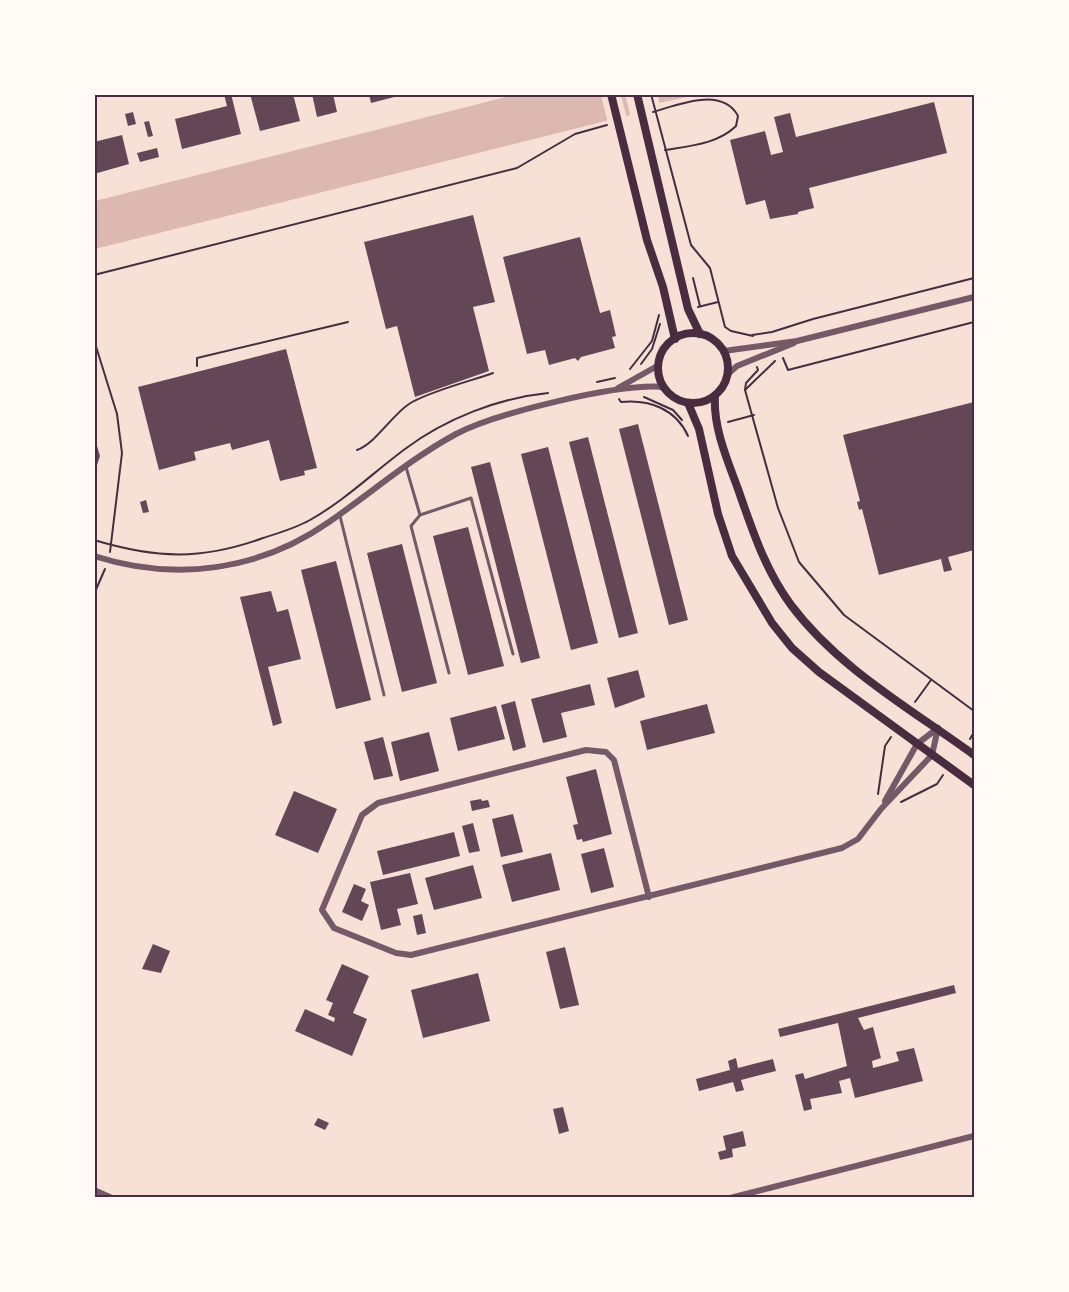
<svg xmlns="http://www.w3.org/2000/svg" width="1069" height="1292" viewBox="0 0 1069 1292" font-family="Poppins,sans-serif">
<style>
.water{fill:#dcb8b0}
.pier{fill:#f7e1d7}
.building{fill:#644757}
.lines{fill:none;stroke-linecap:round;stroke-linejoin:round}
.path{stroke:#4a2c40;stroke-width:2}
.service{stroke:#755966;stroke-width:3}
.minor{stroke:#755966;stroke-width:6}
.secondary{stroke:#4a2c40;stroke-width:8}
.neatline{fill:none;stroke:#4a2c40;stroke-width:2}
</style>
<rect width="100%" height="100%" fill="#f7e1d7"/>
<polygon class="water" points="514,95 696,95 659,103 650,110 95,249 95,201"/>
<g class="pier">
<polygon points="601,95 621,95 627,119 608,123"/>
<polygon points="625,95 658,95 660,106 651,113 631,118"/>
</g>
<g class="building">
<polygon points="224,94 231,94 241,134 182,149 175,119 227,106"/>
<polygon points="250,94 293,94 300,121 260,131"/>
<polygon points="312,94 333,94 337,112 317,117"/>
<polygon points="369,94 402,94 402,95 371,103"/>
<polygon points="934,102 947,153 809,188 814,208 798,212 798,214 770,219 765,200 746,205 730,140 765,131 771,155 783,152 774,117 790,113 796,137"/>
<polygon points="133,112 136,124 128,126 125,114"/>
<polygon points="149,121 153,136 148,137 144,122"/>
<polygon points="122,135 129,164 94,174 94,142"/>
<polygon points="157,148 159,157 140,162 137,153"/>
<polygon points="473,215 495,302 473,307 489,371 415,397 397,326 386,329 364,242"/>
<polygon points="580,237 600,313 610,310 616,336 612,337 615,348 581,357 578,361 575,358 549,365 545,350 527,354 503,257"/>
<polygon points="286,349 317,468 304,471 305,475 280,481 269,440 232,450 230,443 194,452 196,460 159,470 138,387"/>
<polygon points="974,402 974,550 948,557 952,570 944,572 941,559 879,575 862,509 859,510 857,502 860,501 843,435"/>
<polygon points="638,424 688,620 669,625 619,429"/>
<polygon points="94,436 100,456 95,471 94,471"/>
<polygon points="588,437 638,633 619,638 569,442"/>
<polygon points="548,447 598,643 571,650 521,454"/>
<polygon points="490,462 540,658 521,663 471,467"/>
<polygon points="146,500 149,512 143,513 140,502"/>
<polygon points="468,527 504,666 468,675 433,536"/>
<polygon points="402,544 437,683 402,692 367,553"/>
<polygon points="336,561 371,700 336,709 301,570"/>
<polygon points="271,591 277,612 288,609 301,659 268,667 282,723 273,726 240,597"/>
<polygon points="638,670 645,697 615,708 607,678"/>
<polygon points="590,684 595,705 561,713 567,737 543,743 531,699"/>
<polygon points="515,701 526,747 513,751 501,705"/>
<polygon points="707,704 715,733 647,750 640,721"/>
<polygon points="496,706 505,739 458,751 450,718"/>
<polygon points="429,732 439,771 400,781 391,742"/>
<polygon points="383,737 393,776 374,780 364,742"/>
<polygon points="596,769 612,834 583,842 582,839 577,840 573,825 578,824 566,777"/>
<polygon points="294,791 337,809 318,853 275,835"/>
<polygon points="481,799 482,801 488,800 490,807 472,811 470,801"/>
<polygon points="513,814 523,852 501,857 492,819"/>
<polygon points="473,823 480,851 469,853 462,826"/>
<polygon points="454,832 460,856 383,875 377,851"/>
<polygon points="604,848 614,887 591,893 581,854"/>
<polygon points="551,853 560,890 512,902 502,865"/>
<polygon points="473,865 482,898 434,910 425,878"/>
<polygon points="410,873 418,904 397,909 401,925 381,930 370,882"/>
<polygon points="354,884 366,889 361,901 369,905 362,921 342,912"/>
<polygon points="422,914 426,933 417,935 413,916"/>
<polygon points="153,944 170,951 161,973 142,969"/>
<polygon points="565,947 579,1005 560,1009 546,952"/>
<polygon points="342,964 369,976 353,1013 367,1019 352,1056 295,1031 305,1009 334,1022 335,1018 328,1015 333,1003 326,1000"/>
<polygon points="478,973 490,1021 423,1038 411,990"/>
<polygon points="954,985 956,993 858,1018 864,1030 873,1027 881,1058 872,1061 873,1068 899,1061 896,1052 914,1048 923,1081 855,1098 850,1078 839,1081 842,1093 810,1099 812,1109 804,1111 795,1075 803,1073 805,1079 847,1066 838,1023 780,1037 778,1029"/>
<polygon points="736,1058 738,1068 773,1059 776,1071 741,1080 744,1090 736,1092 733,1082 699,1091 696,1079 730,1070 728,1061"/>
<polygon points="563,1107 569,1131 559,1134 553,1109"/>
<polygon points="318,1118 329,1123 325,1130 314,1125"/>
<polygon points="743,1131 746,1146 732,1149 733,1157 720,1160 718,1152 726,1150 723,1136"/>
</g>
<g class="lines">
<g class="path">
<polyline points="651,94 691,245 710,268 725,327 731,331 753,336"/>
<path d="M653,112C677,105 722,86 738,116L736,126C718,144 689,146 665,150"/>
<polyline points="94,275 517,168 575,134 607,125"/>
<polyline points="693,278 700,306"/>
<polyline points="698,307 718,302"/>
<polyline points="752,335 772,332 813,319 974,278"/>
<polyline points="94,340 117,414 122,453 110,552"/>
<polyline points="783,358 788,370 974,322"/>
<polyline points="641,364 652,349 660,324"/>
<polyline points="197,366 197,358 348,322"/>
<polyline points="757,367 758,370 746,383 745,390 778,508 799,562 844,615 974,711"/>
<polyline points="630,369 652,341 659,315"/>
<polyline points="597,382 615,378"/>
<polyline points="745,390 775,361"/>
<polyline points="644,397 673,410 682,420"/>
<path d="M619,399L621,402C649,399 676,409 688,436"/>
<polyline points="728,422 754,415"/>
<path d="M357,450C376,443 391,416 409,404C427,392 471,381 493,373"/>
<path d="M94,540C157,559 202,560 263,538C279,533 296,528 310,520C344,501 374,472 405,449C445,419 498,398 548,393"/>
<polyline points="94,594 105,569"/>
<polyline points="915,702 931,680"/>
<polyline points="970,739 974,732"/>
<polyline points="878,794 885,746 891,737"/>
<polyline points="901,802 937,784 943,775"/>
</g>
<g class="service">
<polyline points="406,467 420,515 471,498 513,654"/>
<polyline points="420,515 411,526 449,673"/>
<polyline points="340,516 384,695"/>
</g>
<g class="minor">
<polyline points="724,351 797,341 974,297"/>
<polyline points="728,374 737,366 794,343"/>
<polyline points="618,388 659,365"/>
<path d="M94,556C175,582 259,571 329,522C371,493 410,459 456,434C497,413 618,383 664,387"/>
<polyline points="885,801 917,744 938,728"/>
<polyline points="649,897 614,760 606,752 586,750 378,803 362,815 322,910 334,928 396,953 411,955 842,848 858,839 881,809 932,755 938,728"/>
<polyline points="94,1190 112,1198"/>
<polyline points="730,1198 974,1136"/>
</g>
<g class="secondary">
<polyline points="611,94 647,240 663,287 675,339"/>
<polyline points="637,94 688,309 700,334"/>
<circle cx="693" cy="368" r="35"/>
<path d="M715,396C713,427 727,459 738,489C752,529 765,570 791,605C838,668 911,709 974,755"/>
<polyline points="688,403 699,429 718,514 732,556 772,623 792,648 819,672 974,785"/>
</g>
</g>
<rect width="1069" height="1292" fill="none" stroke="#fffaf5" stroke-width="192"/>
<rect x="96" y="96" width="877" height="1100" class="neatline"/>
</svg>
